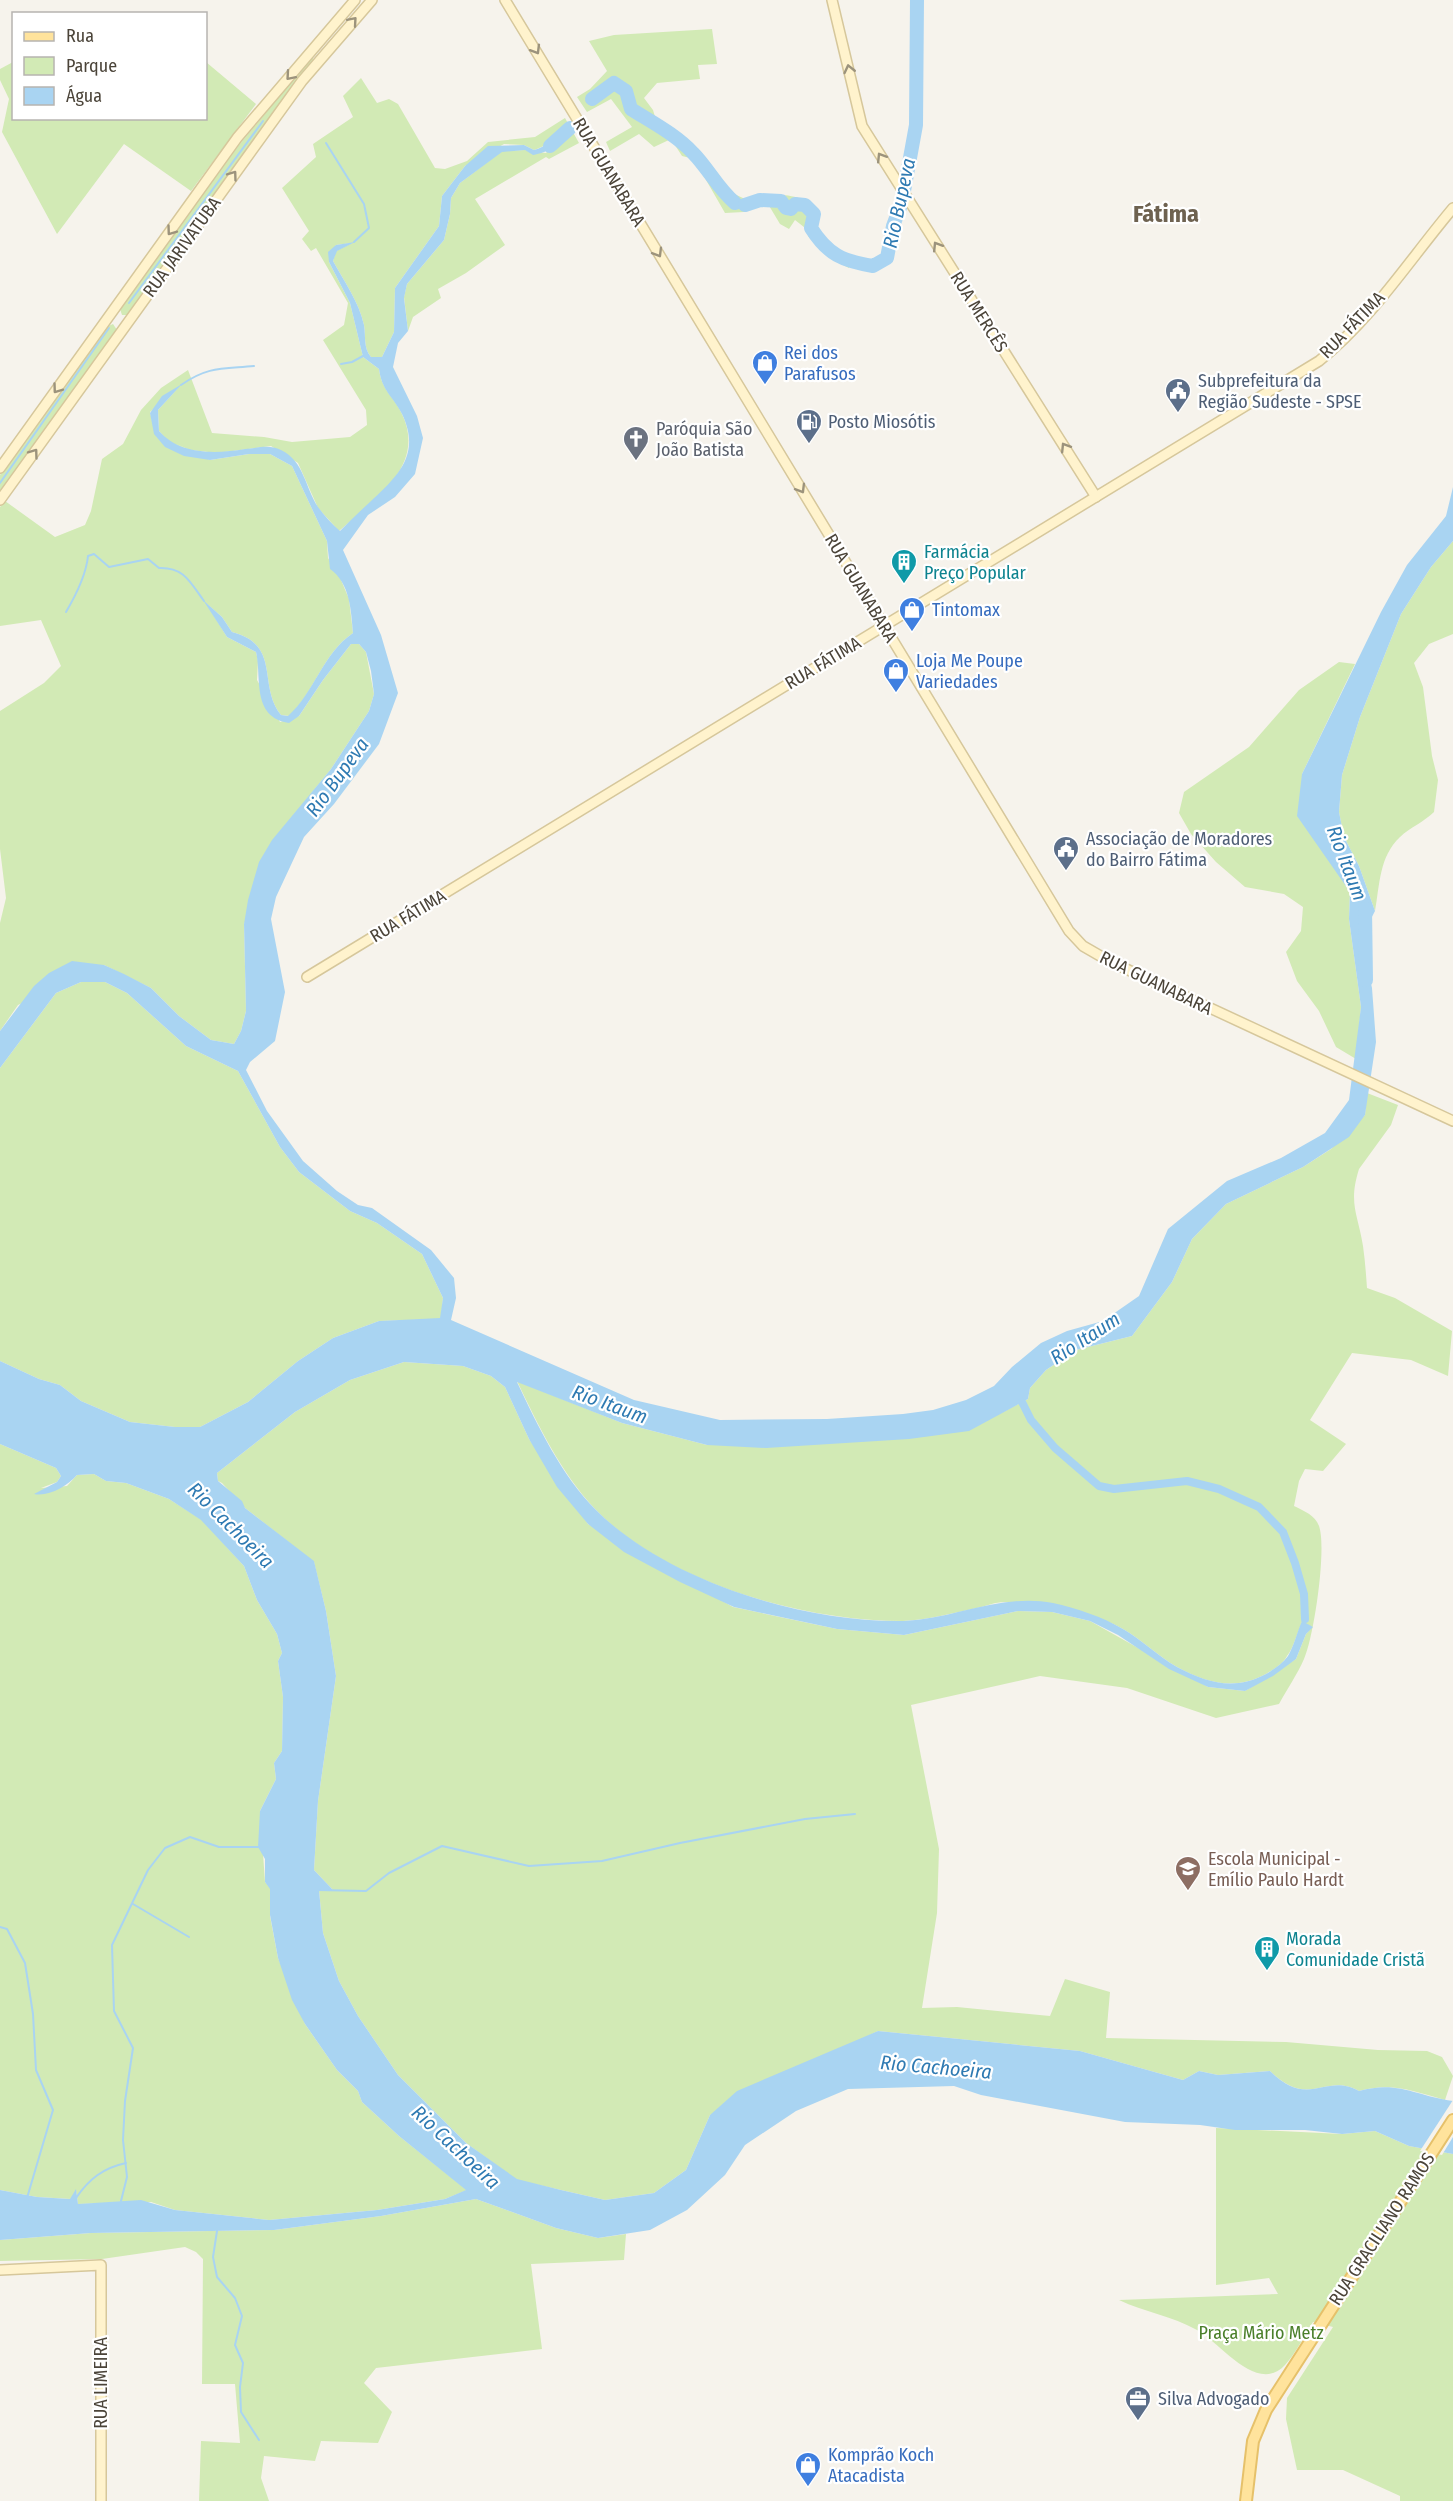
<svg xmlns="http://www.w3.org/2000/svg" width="1453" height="2501" viewBox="0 0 1453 2501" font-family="'Fira Sans Condensed',sans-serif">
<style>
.green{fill:#d2eab5}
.water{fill:#a9d4f2}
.pier{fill:#f6f3ec}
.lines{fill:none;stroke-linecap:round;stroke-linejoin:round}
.stream{stroke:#a9d4f2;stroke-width:2}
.canal{stroke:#a9d4f2;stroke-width:8}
.river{stroke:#a9d4f2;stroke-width:14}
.secondary-casing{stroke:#d6c79b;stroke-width:12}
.primary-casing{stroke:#e6c16a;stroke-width:14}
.secondary{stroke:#fff3cd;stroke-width:9}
.primary{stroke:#ffe39c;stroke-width:10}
.oneway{stroke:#9c937c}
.labels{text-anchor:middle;stroke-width:4.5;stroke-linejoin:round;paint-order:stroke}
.street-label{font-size:18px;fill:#4b4439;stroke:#fff}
.shop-label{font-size:18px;fill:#366cbe;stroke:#fff;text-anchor:start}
.service-label{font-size:18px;fill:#4e5e75;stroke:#fff;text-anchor:start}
.worship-label{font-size:18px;fill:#5b616d;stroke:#fff;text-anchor:start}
.culture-label{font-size:18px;fill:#0d838f;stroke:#fff;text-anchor:start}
.education-label{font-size:18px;fill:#785e54;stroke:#fff;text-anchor:start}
.park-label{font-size:18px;fill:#4a7f2a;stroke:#fff}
.water-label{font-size:20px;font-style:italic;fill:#2e7ab2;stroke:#fff}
.district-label{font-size:24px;font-weight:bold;fill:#6e6250;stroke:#fff}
</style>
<rect width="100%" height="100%" fill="#f6f3ec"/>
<g class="green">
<path d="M712,29L717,64L698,65L700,79L657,83L644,98L653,110L656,120L703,156L730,192L745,199C762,193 808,190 815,212C817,217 816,225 816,231L836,250L849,259V268L837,262L808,236L809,231L795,220L789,229L780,224L768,204L744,212L725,213L694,159L682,156L671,139L654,147L639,134L610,151L606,142L632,127L611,99L587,112L577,97L590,89L607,71L589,41L614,35Z"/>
<polygon points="312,57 314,60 288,92 128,315 122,315 120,309 125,301 239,145"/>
<polygon points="13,62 14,118 206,118 206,62 256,104 191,191 124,144 57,234 2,132 9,99 0,80 0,69"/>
<path d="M361,78L377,103L389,99L398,104L435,168L445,169L467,161L488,142L535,137L565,118L579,143L549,159L546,157L475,199L505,245L466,273L438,289L441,298L413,317L408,331L404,297L407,284L444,240L450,214L451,198L460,183L502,151L525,150L546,153L562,136C551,138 546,147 534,150L524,145L504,144L465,166L442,196L439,226L395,288L394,332L382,357H371C363,348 366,336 364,325C359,302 344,281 333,261L336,251L352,243L336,245L329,262L350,303L363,357L379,369C382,391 393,395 402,414C427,466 374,500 339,531L318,508L298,463L271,446L217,453L190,450L167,440L159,431L158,410L179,387L150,412L155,434L210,460L249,454H270L292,466L327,541L328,558L339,575L349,599L353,633C322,654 315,692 289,716L281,715C257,685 282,645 232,632L222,617L206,603L227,637L256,652L258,661L257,680L280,722L299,716L323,680L351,644H359L366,652L374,694L369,711L331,769L305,801L244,924L246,1011L241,1031L234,1044L211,1040L179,1016L151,988L104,965L18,1005L0,1031V923L6,898L0,849V711L44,683L61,666L41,620L0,626V507L5,501L55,537L85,525L91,511L102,459L123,444L141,410L161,388L188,370L212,433L264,437L292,442L350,437L367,425L366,410L323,340L344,325L348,303L316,248L311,251L302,239L309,231L282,188L316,157L313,144L353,117L343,96Z"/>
<polygon points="113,324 117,330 115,333 0,494 0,475 106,327"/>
<path d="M1453,541V634L1429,644L1414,663L1423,687L1432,756L1438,780L1434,812C1424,822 1409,828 1400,837C1379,857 1380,884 1375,911L1359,866L1344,837L1339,812L1342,775L1360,717L1401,614L1431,567Z"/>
<polygon points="1339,662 1355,664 1302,774 1339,873 1350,892 1349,919 1361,1007 1356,1059 1336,1047 1319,1011 1297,981 1286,952 1301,931 1303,907 1284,894 1245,887 1216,862 1191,834 1179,813 1184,792 1249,747 1299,690"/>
<polygon points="81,982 105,982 127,993 186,1046 238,1071 280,1147 299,1172 350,1211 377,1223 422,1254 443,1298 441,1319 379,1321 333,1338 298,1361 248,1402 200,1427 175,1427 130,1422 81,1401 60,1385 39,1379 0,1361 0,1068 56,993"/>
<path d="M1367,1093L1398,1105L1391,1125L1359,1169C1348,1204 1358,1214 1363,1246C1365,1260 1366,1274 1367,1288L1395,1298L1452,1331L1448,1376L1411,1360L1352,1353L1310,1420L1346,1444L1323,1471L1305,1469L1299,1481L1294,1506C1304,1511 1315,1515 1319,1526C1327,1548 1314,1637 1304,1659C1297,1675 1287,1689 1279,1704L1216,1718L1127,1688L1040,1676L911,1705L939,1849L937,1913L922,2008L957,2007L1050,2016L1065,1979L1110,1992L1106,2038L1286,2042L1378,2050L1427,2051L1442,2057L1453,2076L1445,2100C1413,2091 1391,2082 1359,2091C1325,2072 1310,2110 1270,2071L1218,2075L1199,2071L1183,2080L1080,2051L878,2031L710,2115L686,2170L654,2193L605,2200L517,2180L466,2143L398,2075L358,2016L339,1981L323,1933L319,1890H333L314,1870L318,1801L336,1676L326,1611L314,1562L245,1508L222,1483L218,1481L217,1473L295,1412L350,1380L404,1362L463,1366L491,1376L505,1387L529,1439L588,1524L733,1607L837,1629L904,1635L1018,1611L1052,1612L1090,1621L1208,1687L1245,1691L1296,1659L1306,1634L1312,1627L1302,1622C1297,1633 1294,1647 1287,1656C1282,1665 1274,1669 1266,1674C1234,1691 1207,1683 1177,1667C1158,1656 1142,1640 1123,1629C1099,1615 1073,1612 1046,1608C1033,1606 1018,1602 1004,1602C996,1602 986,1606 977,1608C953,1613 928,1620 903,1621C803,1621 666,1583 595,1509C561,1473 538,1425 517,1381L622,1423L707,1445L1001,1413L1028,1399L1030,1388L1046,1370L1076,1350L1132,1336L1172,1282L1192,1239L1226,1204L1303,1167L1331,1149L1365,1115Z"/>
<polygon points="0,1444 56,1468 61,1476 57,1482 41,1488 67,1486 77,1475 94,1474 106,1481 126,1483 169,1499 202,1520 244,1566 257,1600 277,1634 282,1653 278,1661 283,1697 282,1751 274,1763 276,1779 260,1811 265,1882 270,1888 270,1916 278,1958 305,2024 337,2070 358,2091 362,2102 399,2136 467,2190 445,2199 377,2210 269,2220 175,2210 151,2202 78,2204 76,2191 71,2199 37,2197 0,2190"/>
<path d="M1216,2128L1342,2134L1375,2131L1409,2146L1453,2154V2501H1400V2496L1343,2470H1297L1286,2419L1287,2398L1333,2327L1313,2322C1304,2336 1296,2353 1285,2365C1257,2395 1221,2343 1197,2330C1172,2316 1144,2312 1119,2300L1278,2294L1269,2278L1216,2285Z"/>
<polygon points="476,2199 556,2228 598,2238 626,2234 624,2260 531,2264 542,2349 376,2368 364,2383 392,2412 378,2443 321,2441 315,2461 264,2456 261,2478 269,2501 199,2501 201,2441 240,2443 235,2384 202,2384 203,2259 196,2252 185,2247 102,2259 0,2261 0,2240 91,2233 274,2230 381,2216"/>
</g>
<path class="water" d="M563,135C554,148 548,152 533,155L525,150L502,152L460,183L451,198L450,214L444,240L407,284L404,298L408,331L398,343L393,367L417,416L423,438L415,474L395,497L368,515L343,550L381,635L398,693L379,744L334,804L304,837L276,897L271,919L285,992L275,1041L250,1062L246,1070L267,1111L303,1161L337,1191L358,1205L372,1208L431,1250L454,1278L456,1298L451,1320L634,1400L720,1420L827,1419L903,1414L933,1410L966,1400L994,1386L1012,1367L1041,1343L1067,1331L1103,1321L1139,1296L1168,1229L1227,1181L1281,1158L1325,1133L1349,1100L1361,1007L1349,919L1350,892L1297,816L1302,774L1381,612L1407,565L1446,516L1453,487V541L1431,567L1401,614L1360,717L1342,775L1339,812L1344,837L1359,866L1375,911L1361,938L1372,988L1376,1042L1365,1115L1349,1137L1303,1167L1226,1204L1192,1239L1172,1282L1132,1336L1076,1350L1046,1370L1030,1388L1028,1399L969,1431L909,1439L766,1448L707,1445L622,1423L517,1382C538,1426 561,1475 596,1510C667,1581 804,1623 904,1621C954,1619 1002,1593 1053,1603C1076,1608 1103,1617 1123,1629C1142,1640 1158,1656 1177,1667C1208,1683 1234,1691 1266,1674C1274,1669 1282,1664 1288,1656C1294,1646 1297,1632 1302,1621L1313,1627L1306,1634L1296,1659L1273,1676L1245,1691L1208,1687L1169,1669L1118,1635L1090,1621L1052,1612L1018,1611L904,1635L837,1629L734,1607L680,1582L624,1552L588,1524L557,1487L529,1439L505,1387L491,1376L463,1366L404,1362L350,1380L295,1412L217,1473L218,1481L242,1501L245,1508L314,1561L326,1611L336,1676L318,1801L314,1870L333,1890H319L323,1933L339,1981L358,2016L398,2075L466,2143L517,2179L561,2190L605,2200L654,2193L686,2170L710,2115L737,2091L878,2031L1080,2051L1183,2080L1199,2071L1218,2075L1270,2071C1309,2110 1325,2072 1359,2091C1398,2080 1416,2096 1453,2101V2154L1409,2146L1375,2131L1342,2134L1305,2130H1235L1200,2125L1125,2122L981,2095L954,2086L848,2089L796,2111L745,2145L725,2175L687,2210L650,2230L598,2238L556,2228L476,2199L381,2216L274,2230L91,2233L0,2240V2190L37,2197L70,2199L76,2189L78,2204L141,2200L175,2210L269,2220L377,2210L445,2199L466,2190L399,2136L362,2102L358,2091L337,2070L305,2024L292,2000L278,1958L270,1915V1889L265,1882V1859L258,1847L260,1811L276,1779L274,1763L282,1751L283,1697L278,1661L282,1653L277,1634L257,1600L244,1566L201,1520L169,1499L126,1483L106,1481L94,1474L77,1475C67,1486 49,1497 34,1494L57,1482L61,1476L56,1468L0,1444V1361L39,1379L60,1385L81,1401L130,1422L175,1427H200L248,1402L298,1361L333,1338L379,1321L440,1318L443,1298L422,1254L377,1223L350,1211L299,1172L280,1147L238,1071L186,1046L127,993L105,982H81L56,993L0,1068V1031L34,986L49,973L72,961L104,965L124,974L151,988L179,1016L211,1040L234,1044L241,1031L246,1011L244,924L248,900L259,862L272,840L331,769L369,711L374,694L371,671L366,652L359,644H351L323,680L299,716L289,723C251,717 262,677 256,652L227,637L203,600L222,617L232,632C282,645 257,685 281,715L288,716C315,692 322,654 353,633C351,610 350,583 330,569L327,541L292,466L270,454H249L210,460L184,456L165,447L154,434L150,413L162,396L182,384L158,410L159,431C180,455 215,454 245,449C258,448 269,444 281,450C304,461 305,487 318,507C324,515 332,524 340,531C350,521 360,511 370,502C399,475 421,454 402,414C392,395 382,391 379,369L363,357L350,303L329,262L328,252L336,245L355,242L337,251L333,261C344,281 359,302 364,325C366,336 363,348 371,357H382L394,332L395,288L439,226L442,196L465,166L488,146L524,145L534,150C546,147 551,139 563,135Z"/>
<polygon class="pier" points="1453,2100 1453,2137 1442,2155 1420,2151"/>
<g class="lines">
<g class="stream">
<polyline points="326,143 364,204 369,228 354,242"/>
<polyline points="129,303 263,121"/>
<polyline points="341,364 352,362 363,356"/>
<path d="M181,385C208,366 223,369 254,366"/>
<polyline points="0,483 109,328"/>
<path d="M66,612C76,595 86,576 88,556L94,554L109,567L148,559L159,568C184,567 190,582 204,601"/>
<polyline points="317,1890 366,1891 389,1873 442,1846 529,1866 602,1861 680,1843 805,1819 855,1814"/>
<polyline points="133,1904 189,1937"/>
<polyline points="0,1927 7,1929 25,1963 33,2014 36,2070 53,2110 27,2198"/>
<path d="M76,2198C89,2179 103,2168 126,2163"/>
<polyline points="121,2201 127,2177 123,2140 125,2101 133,2048 114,2011 112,1945 148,1870 165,1848 190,1837 219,1847 259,1847"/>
<polyline points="217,2231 213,2257 217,2277 235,2298 242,2316 235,2345 243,2363 240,2387 241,2412 259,2440"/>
</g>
<polyline class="canal" points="1022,1402 1031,1420 1055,1448 1099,1486 1114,1489 1187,1481 1219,1489 1259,1507 1283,1532 1295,1563 1304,1594 1305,1619"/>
<g class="river">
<path d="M592,99L614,83L626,91L631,109C653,123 675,134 693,153C708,168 718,189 735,203"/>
<polyline points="550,146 570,128"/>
<path d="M745,205L760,200L781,201L786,208L791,209L795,204L805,205L814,214L811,228C828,255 843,261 873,266L887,258L893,226L902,202L916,125L917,0"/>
<polyline points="1365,909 1366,980"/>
</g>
<defs>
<g id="secondary">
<polyline points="505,0 1069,931 1083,946 1109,961 1453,1121"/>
<polyline points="832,0 862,126 1096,497"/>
<polyline points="0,468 237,138 355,0"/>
<polyline points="0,500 302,81 372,0"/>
<path d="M307,977L1319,361C1372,319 1410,259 1453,208"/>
<polyline points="0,2270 101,2265 101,2501"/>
</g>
<polyline id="primary" points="1246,2501 1253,2441 1266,2410 1453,2120"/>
</defs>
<use href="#secondary" class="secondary-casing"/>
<use href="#primary" class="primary-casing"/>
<use href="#secondary" class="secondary"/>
<use href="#primary" class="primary"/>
</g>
<defs><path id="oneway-chevron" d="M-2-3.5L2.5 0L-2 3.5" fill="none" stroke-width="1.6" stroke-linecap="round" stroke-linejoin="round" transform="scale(1.5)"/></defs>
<g class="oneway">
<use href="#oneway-chevron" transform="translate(353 21) rotate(-49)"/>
<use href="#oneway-chevron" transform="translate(536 50) rotate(59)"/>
<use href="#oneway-chevron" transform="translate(849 69) rotate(-103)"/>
<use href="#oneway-chevron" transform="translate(290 76) rotate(131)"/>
<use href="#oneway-chevron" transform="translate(881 157) rotate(-122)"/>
<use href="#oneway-chevron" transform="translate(233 175) rotate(-54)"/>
<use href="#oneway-chevron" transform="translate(171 231) rotate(126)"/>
<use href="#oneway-chevron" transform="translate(937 246) rotate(-122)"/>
<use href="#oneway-chevron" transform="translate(658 253) rotate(59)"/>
<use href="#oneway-chevron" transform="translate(57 389) rotate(126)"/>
<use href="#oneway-chevron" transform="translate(1065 447) rotate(-122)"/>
<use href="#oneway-chevron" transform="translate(34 453) rotate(-54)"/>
<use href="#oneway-chevron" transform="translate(801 489) rotate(59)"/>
</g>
<defs>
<symbol id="shop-pin" viewBox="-11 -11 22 30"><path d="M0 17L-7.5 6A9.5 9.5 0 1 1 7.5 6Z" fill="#3f7fe0" stroke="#fff"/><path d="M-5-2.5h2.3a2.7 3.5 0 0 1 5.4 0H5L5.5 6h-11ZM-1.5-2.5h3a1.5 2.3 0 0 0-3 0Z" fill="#fff"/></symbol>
<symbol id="civic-pin" viewBox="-11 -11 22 30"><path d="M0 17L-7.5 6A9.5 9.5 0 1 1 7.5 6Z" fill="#5c6f8a" stroke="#fff"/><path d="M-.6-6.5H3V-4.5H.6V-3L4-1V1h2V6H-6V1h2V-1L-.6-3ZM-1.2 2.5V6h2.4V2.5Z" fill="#fff"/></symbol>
<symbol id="fuel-pin" viewBox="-11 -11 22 30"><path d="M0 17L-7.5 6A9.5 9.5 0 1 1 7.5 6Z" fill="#5c6f8a" stroke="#fff"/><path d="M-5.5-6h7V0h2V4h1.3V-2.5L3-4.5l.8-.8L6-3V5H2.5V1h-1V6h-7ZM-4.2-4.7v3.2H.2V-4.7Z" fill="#fff"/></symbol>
<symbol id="church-pin" viewBox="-11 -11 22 30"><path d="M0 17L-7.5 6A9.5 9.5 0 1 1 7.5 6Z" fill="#6b7280" stroke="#fff"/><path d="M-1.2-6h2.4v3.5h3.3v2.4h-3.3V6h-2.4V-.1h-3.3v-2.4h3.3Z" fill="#fff"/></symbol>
<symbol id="building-pin" viewBox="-11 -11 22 30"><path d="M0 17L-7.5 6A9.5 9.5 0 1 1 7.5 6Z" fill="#0f9aa8" stroke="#fff"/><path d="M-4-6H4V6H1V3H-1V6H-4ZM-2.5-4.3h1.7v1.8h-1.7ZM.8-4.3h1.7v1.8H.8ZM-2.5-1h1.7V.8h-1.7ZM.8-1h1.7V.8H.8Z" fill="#fff"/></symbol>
<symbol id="school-pin" viewBox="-11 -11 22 30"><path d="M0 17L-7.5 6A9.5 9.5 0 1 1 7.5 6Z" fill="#8d6e63" stroke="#fff"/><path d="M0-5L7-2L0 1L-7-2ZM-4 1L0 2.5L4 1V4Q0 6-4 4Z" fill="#fff"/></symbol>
<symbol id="office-pin" viewBox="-11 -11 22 30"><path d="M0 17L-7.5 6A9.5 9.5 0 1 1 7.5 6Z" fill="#5c6f8a" stroke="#fff"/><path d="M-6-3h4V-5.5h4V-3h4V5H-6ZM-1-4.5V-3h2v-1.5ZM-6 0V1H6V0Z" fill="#fff"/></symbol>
</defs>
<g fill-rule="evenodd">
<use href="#shop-pin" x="750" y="348" width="30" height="40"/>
<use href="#civic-pin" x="1163" y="376" width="30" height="40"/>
<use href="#fuel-pin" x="794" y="407" width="30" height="40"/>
<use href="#church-pin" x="621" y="424" width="30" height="40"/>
<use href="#building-pin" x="889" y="547" width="30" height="40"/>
<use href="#shop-pin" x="897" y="595" width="30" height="40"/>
<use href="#shop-pin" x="881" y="656" width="30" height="40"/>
<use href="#civic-pin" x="1051" y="834" width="30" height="40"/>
<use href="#school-pin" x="1173" y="1854" width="30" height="40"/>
<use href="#building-pin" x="1252" y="1934" width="30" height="40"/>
<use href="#office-pin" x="1123" y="2384" width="30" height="40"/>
<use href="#shop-pin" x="793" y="2450" width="30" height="40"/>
</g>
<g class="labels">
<g class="street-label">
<text transform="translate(609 172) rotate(59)" y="6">RUA GUANABARA</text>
<text transform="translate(182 247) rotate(-54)" y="6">RUA JARIVATUBA</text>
<text transform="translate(979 312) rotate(58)" y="6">RUA MERCÊS</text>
<text transform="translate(1352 325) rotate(-46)" y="6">RUA FÁTIMA</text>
<text transform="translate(861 588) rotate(59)" y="6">RUA GUANABARA</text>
<text transform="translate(823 663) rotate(-31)" y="6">RUA FÁTIMA</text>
<text transform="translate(408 916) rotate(-31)" y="6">RUA FÁTIMA</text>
<text transform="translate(1156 983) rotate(26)" y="6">RUA GUANABARA</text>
<text transform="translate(1382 2229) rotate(-57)" y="6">RUA GRACILIANO RAMOS</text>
<text transform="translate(101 2383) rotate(-90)" y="6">RUA LIMEIRA</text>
</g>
<g class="shop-label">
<text x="784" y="359">Rei dos<tspan x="784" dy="21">Parafusos</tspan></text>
<text x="932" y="616">Tintomax</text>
<text x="916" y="667">Loja Me Poupe<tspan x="916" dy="21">Variedades</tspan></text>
<text x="828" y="2461">Komprão Koch<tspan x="828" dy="21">Atacadista</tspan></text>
</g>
<g class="service-label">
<text x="1198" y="387">Subprefeitura da<tspan x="1198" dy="21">Região Sudeste - SPSE</tspan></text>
<text x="828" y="428">Posto Miosótis</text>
<text x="1086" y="845">Associação de Moradores<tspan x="1086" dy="21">do Bairro Fátima</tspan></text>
<text x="1158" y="2405">Silva Advogado</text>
</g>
<g class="worship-label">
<text x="656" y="435">Paróquia São<tspan x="656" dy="21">João Batista</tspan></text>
</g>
<g class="culture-label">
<text x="924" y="558">Farmácia<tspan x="924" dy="21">Preço Popular</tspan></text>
<text x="1286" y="1945">Morada<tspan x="1286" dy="21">Comunidade Cristã</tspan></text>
</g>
<g class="education-label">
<text x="1208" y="1865">Escola Municipal -<tspan x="1208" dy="21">Emílio Paulo Hardt</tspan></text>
</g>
<g class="park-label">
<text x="1261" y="2339">Praça Mário Metz</text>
</g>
<g class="water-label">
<text transform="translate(899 203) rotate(-78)" y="7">Rio Bupeva</text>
<text transform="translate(337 777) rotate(-54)" y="7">Rio Bupeva</text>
<text transform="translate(1347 863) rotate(69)" y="7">Rio Itaum</text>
<text transform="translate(1085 1338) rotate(-33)" y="7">Rio Itaum</text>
<text transform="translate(610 1404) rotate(20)" y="7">Rio Itaum</text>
<text transform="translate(231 1525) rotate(45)" y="7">Rio Cachoeira</text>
<text transform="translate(936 2067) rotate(5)" y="7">Rio Cachoeira</text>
<text transform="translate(456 2147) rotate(43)" y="7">Rio Cachoeira</text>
</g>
<g class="district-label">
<text x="1166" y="222">Fátima</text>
</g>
</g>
<rect x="12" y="12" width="195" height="108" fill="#ffffff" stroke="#b7b4b0" stroke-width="1.5"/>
<rect x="24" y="32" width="30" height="9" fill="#ffe39c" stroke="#b7b4b0" stroke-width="1.5"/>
<text x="66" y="42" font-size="18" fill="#4b4439">Rua</text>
<rect x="24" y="57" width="30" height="18" fill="#d2eab5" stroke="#b7b4b0" stroke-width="1.5"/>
<text x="66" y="72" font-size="18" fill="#4b4439">Parque</text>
<rect x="24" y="87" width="30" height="18" fill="#a9d4f2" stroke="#b7b4b0" stroke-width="1.5"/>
<text x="66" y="102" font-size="18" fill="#4b4439">Água</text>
</svg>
